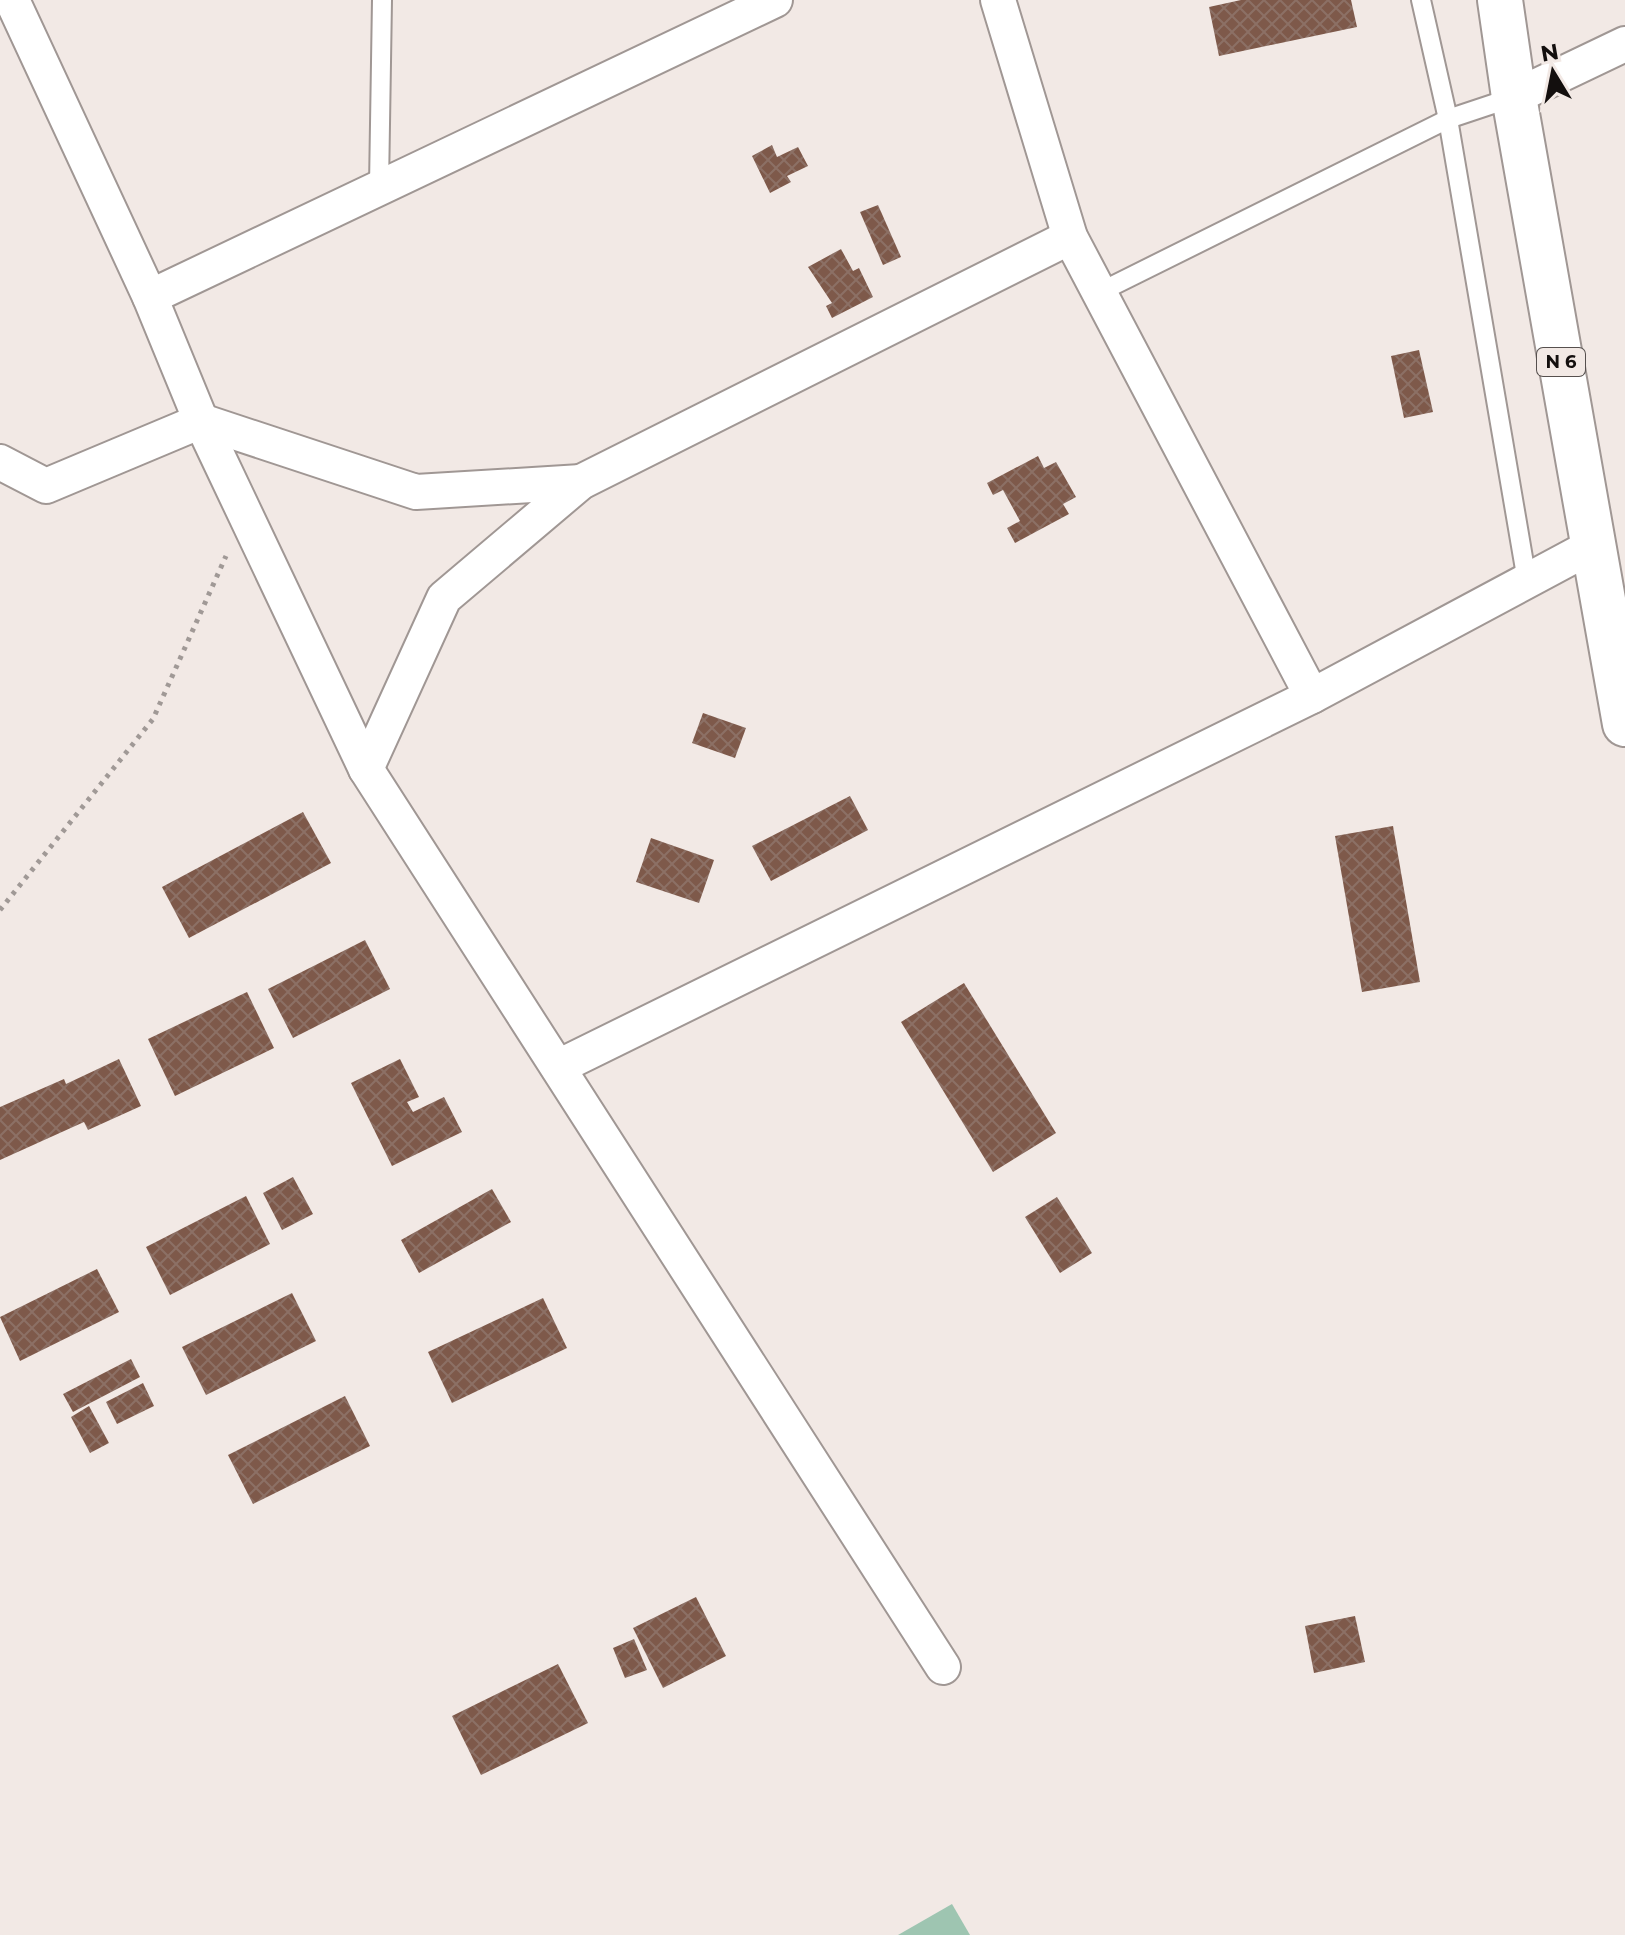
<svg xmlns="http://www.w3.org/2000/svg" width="1625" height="1935" viewBox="0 0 1625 1935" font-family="Montserrat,sans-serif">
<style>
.pitch{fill:#9ec5b1}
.building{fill:url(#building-cross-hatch)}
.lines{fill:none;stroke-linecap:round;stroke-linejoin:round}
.service-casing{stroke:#a09794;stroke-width:22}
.minor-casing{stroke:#a09794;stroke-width:38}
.primary-casing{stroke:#a09794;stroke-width:48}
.path{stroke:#a09996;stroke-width:5;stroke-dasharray:4 6;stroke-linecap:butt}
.service{stroke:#fff;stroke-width:18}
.minor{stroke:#fff;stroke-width:34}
.primary{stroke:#fff;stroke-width:44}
.labels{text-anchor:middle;stroke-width:6;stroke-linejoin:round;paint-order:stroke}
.shield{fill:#f2e9e5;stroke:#56504e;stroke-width:2}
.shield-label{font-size:18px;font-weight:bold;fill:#130f0e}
</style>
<defs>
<pattern id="building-cross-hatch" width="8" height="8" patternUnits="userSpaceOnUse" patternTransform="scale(2)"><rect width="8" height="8" fill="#7e594a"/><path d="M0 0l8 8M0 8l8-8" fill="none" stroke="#8c7065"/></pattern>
</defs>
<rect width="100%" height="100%" fill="#f2e9e5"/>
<polygon class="pitch" points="952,1904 970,1935 898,1935"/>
<g class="building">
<polygon points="1241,0 1351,0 1357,27 1219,56 1209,7"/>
<polygon points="772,145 777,157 798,147 808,166 787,176 791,182 770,193 752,156"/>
<polygon points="878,205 901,257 883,265 860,212"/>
<polygon points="841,249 853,271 859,268 873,297 832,318 826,306 832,303 808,267"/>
<polygon points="1419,350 1433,412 1404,418 1391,356"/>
<polygon points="1038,456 1044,468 1056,462 1076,497 1063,504 1069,514 1015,543 1007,528 1020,521 1003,490 993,495 987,483"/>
<polygon points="703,713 746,728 735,758 692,743"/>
<polygon points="850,796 868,830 771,881 752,846"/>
<polygon points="303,812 331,863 189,938 162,887"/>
<polygon points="1393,826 1420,982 1362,992 1335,836"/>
<polygon points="651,838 714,860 699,903 636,882"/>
<polygon points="365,940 390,989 293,1038 268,989"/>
<polygon points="964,983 1056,1133 993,1172 901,1022"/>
<polygon points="247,992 274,1048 175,1096 148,1039"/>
<polygon points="119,1059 141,1106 88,1130 84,1122 0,1160 0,1107 64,1079 66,1084"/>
<polygon points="400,1059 419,1097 407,1102 413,1112 444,1097 462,1132 392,1166 351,1083"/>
<polygon points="293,1177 313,1214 282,1230 263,1193"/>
<polygon points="492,1189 511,1222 419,1273 401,1240"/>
<polygon points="246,1196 270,1244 170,1295 146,1247"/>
<polygon points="1057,1197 1092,1253 1060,1273 1025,1217"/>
<polygon points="97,1269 119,1312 20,1361 0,1317"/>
<polygon points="292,1293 316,1341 206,1395 182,1347"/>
<polygon points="543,1298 567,1348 452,1403 428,1352"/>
<polygon points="131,1359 140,1377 73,1412 63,1394"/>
<polygon points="143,1383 154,1406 117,1424 106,1402"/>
<polygon points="345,1396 370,1446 253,1504 228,1455"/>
<polygon points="89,1406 109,1443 90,1453 71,1417"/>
<polygon points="696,1597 726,1656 663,1688 633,1628"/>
<polygon points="1355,1616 1365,1662 1314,1673 1305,1626"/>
<polygon points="634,1639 647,1670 625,1678 613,1648"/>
<polygon points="558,1664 588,1723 481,1775 452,1716"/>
</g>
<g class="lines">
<defs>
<g id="service">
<polyline points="1421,0 1448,119 1527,581"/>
<polyline points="379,186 382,0"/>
<polyline points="1100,292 1448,119 1514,97"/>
</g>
<g id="minor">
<polyline points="12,0 150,297 201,421 366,769 943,1667"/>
<polyline points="998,0 1070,237 1312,696"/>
<polyline points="1514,97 1625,44"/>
<polyline points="150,297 775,0"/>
<polyline points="0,462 46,486 201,421 416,492 581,482"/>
<polyline points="366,769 444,598 581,482 1070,237"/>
<polyline points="558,1067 1312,696 1594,545"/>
</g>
<polyline id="primary" points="1500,0 1514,97 1625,724"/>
</defs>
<use href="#service" class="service-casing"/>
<use href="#minor" class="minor-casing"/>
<use href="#primary" class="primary-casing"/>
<polyline class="path" points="0,910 153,719 226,556"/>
<use href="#service" class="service"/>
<use href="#minor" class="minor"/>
<use href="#primary" class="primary"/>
</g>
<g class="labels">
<rect class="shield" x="1537" y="348" width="48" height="28" rx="6"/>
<g class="shield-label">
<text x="1561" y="368">N 6</text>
</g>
</g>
<g transform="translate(1553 72) rotate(350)" stroke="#f2e9e5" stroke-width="6" paint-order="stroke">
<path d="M0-6L14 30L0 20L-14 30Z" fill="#130f0e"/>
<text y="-12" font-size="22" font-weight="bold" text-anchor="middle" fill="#130f0e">N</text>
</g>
</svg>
